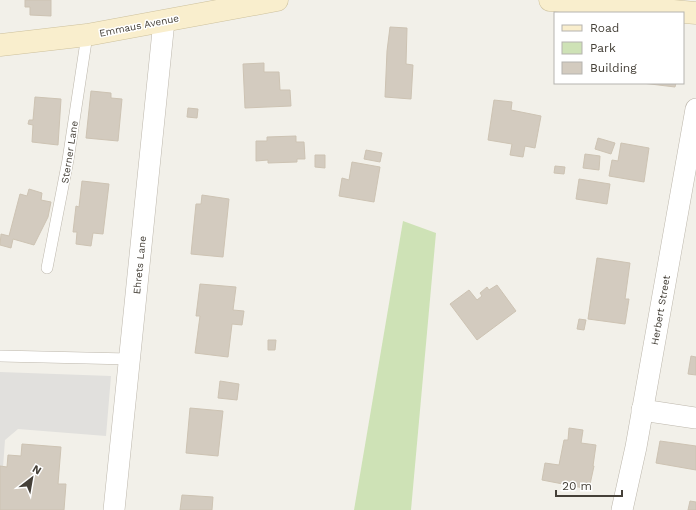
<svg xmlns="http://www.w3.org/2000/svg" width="696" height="510" viewBox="0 0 696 510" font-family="'Work Sans',sans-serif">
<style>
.green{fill:#cee2b6}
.parking{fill:#e1e0dd}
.building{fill:#d3cbbf;stroke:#cdc3b3}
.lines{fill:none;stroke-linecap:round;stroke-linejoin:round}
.service-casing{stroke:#bdb7ac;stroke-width:12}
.minor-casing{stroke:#bdb7ac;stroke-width:22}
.secondary-casing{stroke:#cdc19d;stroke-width:23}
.service{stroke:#fff;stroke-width:11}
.minor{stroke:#fff;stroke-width:21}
.secondary{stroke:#f9eecd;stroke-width:22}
.labels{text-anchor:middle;stroke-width:3;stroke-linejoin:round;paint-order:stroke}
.street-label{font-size:10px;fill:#454038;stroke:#fff}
</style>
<rect width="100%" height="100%" fill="#f2f0e9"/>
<polygon class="green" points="403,221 436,233 411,510 354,510"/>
<polygon class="parking" points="0,372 111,376 106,436 18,429 5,440 0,509"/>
<g class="building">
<polygon points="25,0 51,0 51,16 30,15 30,7 25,7"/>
<polygon points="390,27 407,28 406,64 413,65 411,99 385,97 387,51"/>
<polygon points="264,63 264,72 279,72 280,90 290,90 291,106 245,108 243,64"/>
<polygon points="642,83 676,83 675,87"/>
<polygon points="91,91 111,93 111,98 122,99 118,141 86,138"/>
<polygon points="35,97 61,99 58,145 32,142 33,125 28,124 29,120 33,120"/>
<polygon points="494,100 512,102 511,110 541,116 535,148 525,146 523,157 510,155 512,144 488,140"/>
<polygon points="188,108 198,109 197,118 187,117"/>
<polygon points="296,136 296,142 304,142 305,159 297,159 297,162 268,163 268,160 256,161 256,141 267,141 267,137"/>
<polygon points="598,138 615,143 611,154 595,149"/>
<polygon points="621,143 649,148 644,182 609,176 612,160 618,161"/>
<polygon points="366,150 382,153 380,162 364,159"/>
<polygon points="585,154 600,156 599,170 583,168"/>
<polygon points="315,155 325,155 325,168 315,167"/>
<polygon points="352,162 380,167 374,202 339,196 342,178 349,180"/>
<polygon points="555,166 565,167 564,174 554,173"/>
<polygon points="579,179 610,184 607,204 576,199"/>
<polygon points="82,181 109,184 103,234 93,233 91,246 76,244 77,232 73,232 76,206 79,207"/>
<polygon points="29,189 42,193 41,200 51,202 48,217 34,245 13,239 11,248 0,245 1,234 9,236 20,194 27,196"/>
<polygon points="202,195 229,199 223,257 191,254 196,204 201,204"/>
<polygon points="597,258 630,263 625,299 629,299 625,324 588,319"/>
<polygon points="200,284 236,287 233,310 244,311 242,325 232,324 228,357 195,353 200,316 196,316"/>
<polygon points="497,285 516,311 477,340 450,304 469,290 477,300 482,296 480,293 487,287 489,290"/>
<polygon points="579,319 586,320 584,330 577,329"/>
<polygon points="268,340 276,340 275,350 268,350"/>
<polygon points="691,356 696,357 696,375 688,374"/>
<polygon points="220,381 239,384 237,400 218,398"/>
<polygon points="190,408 223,411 218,456 186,453"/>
<polygon points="569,428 583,430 581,443 596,445 593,466 594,466 589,489 542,480 545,463 559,465 564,440 568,440"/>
<polygon points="660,441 696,446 696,470 656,463"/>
<polygon points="22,444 61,447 58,484 66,484 64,510 0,510 0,466 7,467 8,455 21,456"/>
<polygon points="182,495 213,497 212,510 180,510"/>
<polygon points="690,501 696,502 696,510 688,510"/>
</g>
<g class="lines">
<defs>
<g id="service">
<polyline points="47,268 68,160 87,35"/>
<polyline points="0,356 129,359"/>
</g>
<g id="minor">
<polyline points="642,410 696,418"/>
<polyline points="114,510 164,21"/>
<polyline points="622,510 636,447 696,109"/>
</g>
<g id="secondary">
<polyline points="550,0 696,13"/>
<polyline points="0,45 87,35 277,0"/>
</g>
</defs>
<use href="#service" class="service-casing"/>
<use href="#minor" class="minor-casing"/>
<use href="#secondary" class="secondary-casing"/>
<use href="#service" class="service"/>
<use href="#minor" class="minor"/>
<use href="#secondary" class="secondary"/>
</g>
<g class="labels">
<g class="street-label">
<text transform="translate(139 25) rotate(-11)" y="4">Emmaus Avenue</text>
<text transform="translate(69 152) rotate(-81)" y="4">Sterner Lane</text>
<text transform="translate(139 265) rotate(-84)" y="4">Ehrets Lane</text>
<text transform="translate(660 310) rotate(-80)" y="4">Herbert Street</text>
</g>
</g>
<rect x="554" y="12" width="130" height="72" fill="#ffffff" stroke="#b5b3af"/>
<rect x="562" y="25" width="20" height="6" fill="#f9eecd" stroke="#b5b3af"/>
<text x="590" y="32" font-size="12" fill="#454038">Road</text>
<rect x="562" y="42" width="20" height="12" fill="#cee2b6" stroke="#b5b3af"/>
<text x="590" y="52" font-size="12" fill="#454038">Park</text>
<rect x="562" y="62" width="20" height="12" fill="#d3cbbf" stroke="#b5b3af"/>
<text x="590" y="72" font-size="12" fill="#454038">Building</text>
<g transform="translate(32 478) rotate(31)" stroke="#ffffff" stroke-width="3" paint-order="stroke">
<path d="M0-3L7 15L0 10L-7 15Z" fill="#454038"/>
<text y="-6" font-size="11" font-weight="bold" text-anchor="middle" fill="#454038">N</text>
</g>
<path d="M556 490v6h66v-6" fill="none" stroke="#454038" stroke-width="2"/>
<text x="562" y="490" font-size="12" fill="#454038" stroke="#ffffff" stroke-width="3" paint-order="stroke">20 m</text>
</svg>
